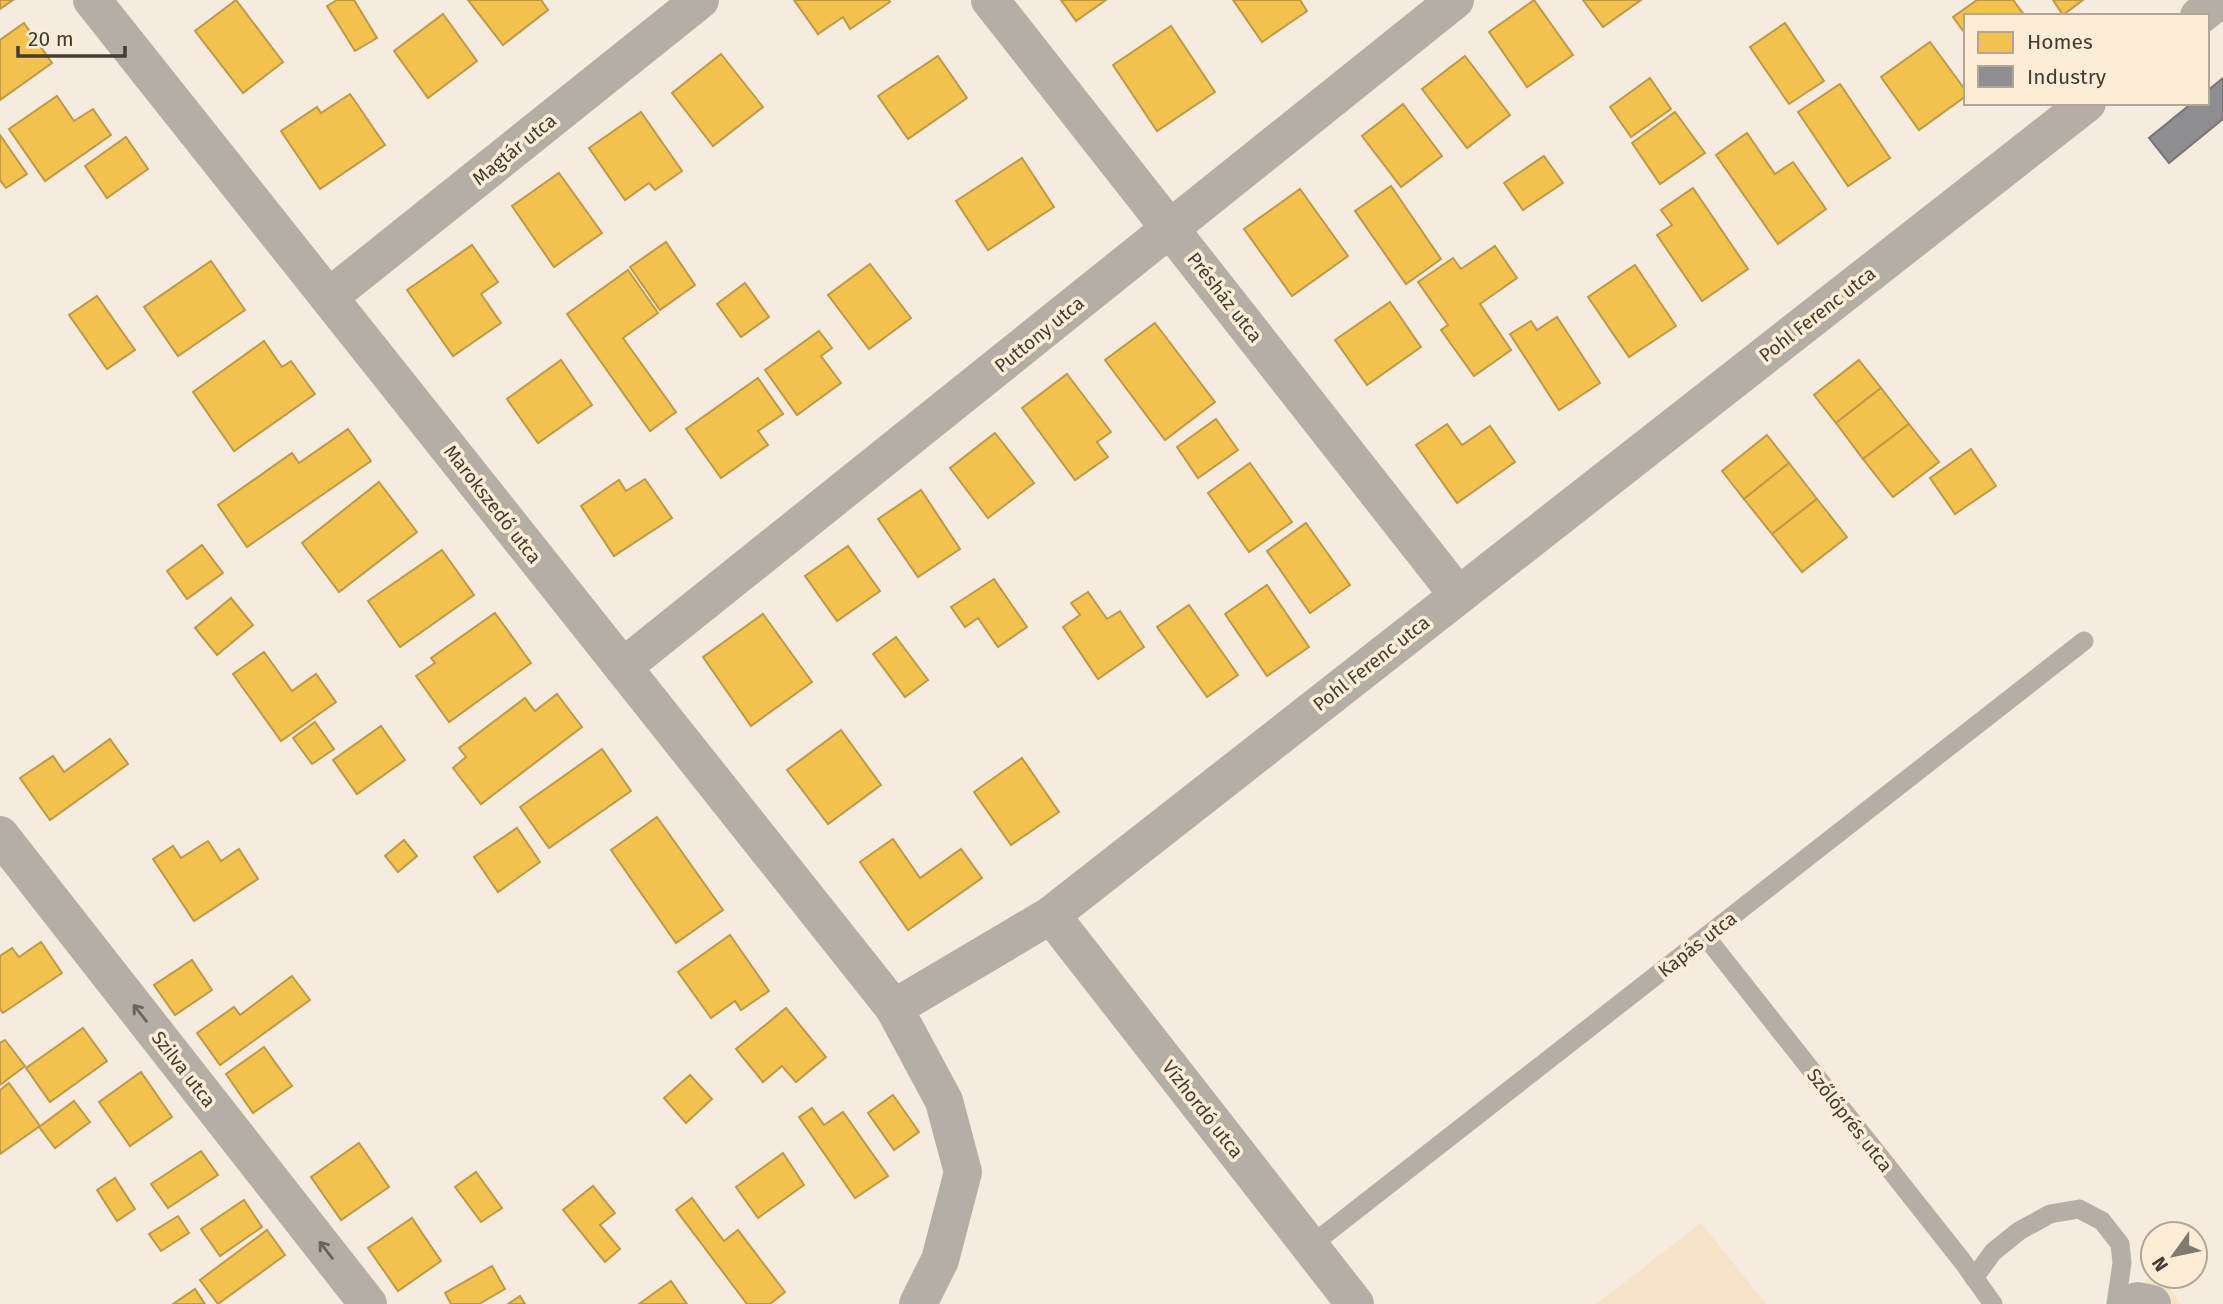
<svg xmlns="http://www.w3.org/2000/svg" width="2223" height="1304" viewBox="0 0 2223 1304" font-family="'Fira Sans',sans-serif">
<style>
.green{fill:#f7e3c8}
.homes{fill:#f2c14e;stroke:#be9946;stroke-width:2}
.industry{fill:#8d8d92;stroke:#777576;stroke-width:2}
.lines{fill:none;stroke-linecap:round;stroke-linejoin:round}
.service{stroke:#b4aea5;stroke-width:19}
.minor{stroke:#b4aea5;stroke-width:38}
.oneway{stroke:#6b645b}
.labels{text-anchor:middle;stroke-width:7;stroke-linejoin:round;paint-order:stroke}
.street-label{font-size:19px;fill:#433c33;stroke:#feedd6}
</style>
<rect width="100%" height="100%" fill="#f5ecdf"/>
<g class="green">
<polygon points="1701,1223 1766,1304 1596,1304"/>
<polygon points="2153,1275 2160,1276 2181,1304 2118,1304"/>
</g>
<g class="homes">
<polygon points="0,0 13,0 0,9"/>
<polygon points="236,0 283,62 243,93 195,31"/>
<polygon points="337,0 354,0 377,38 355,51 327,6"/>
<polygon points="468,0 541,0 548,10 503,45"/>
<polygon points="794,0 889,0 890,2 850,29 843,17 818,34"/>
<polygon points="1061,0 1106,0 1076,21"/>
<polygon points="1233,0 1300,0 1307,11 1262,42"/>
<polygon points="1534,0 1573,55 1527,87 1489,32"/>
<polygon points="1583,0 1641,0 1603,27"/>
<polygon points="1977,0 2013,0 2025,16 1966,16 1966,35 1953,17"/>
<polygon points="2053,0 2083,0 2063,15"/>
<polygon points="443,14 477,61 428,98 394,51"/>
<polygon points="24,23 52,63 0,100 0,40"/>
<polygon points="1785,23 1824,81 1789,104 1750,47"/>
<polygon points="1171,26 1215,92 1157,131 1113,65"/>
<polygon points="1930,42 1966,91 1966,96 1919,130 1881,77"/>
<polygon points="721,54 763,107 713,146 672,93"/>
<polygon points="938,56 967,98 908,139 878,96"/>
<polygon points="1465,56 1510,115 1467,148 1422,89"/>
<polygon points="1650,78 1671,109 1631,137 1610,107"/>
<polygon points="1840,84 1890,158 1848,186 1798,112"/>
<polygon points="350,94 385,145 320,189 281,131 317,107 321,113"/>
<polygon points="57,96 74,121 93,109 111,135 45,181 9,129"/>
<polygon points="1403,104 1442,156 1401,187 1362,136"/>
<polygon points="641,112 682,171 655,190 649,183 625,200 589,148"/>
<polygon points="1675,112 1705,153 1660,184 1632,143"/>
<polygon points="1747,133 1775,174 1793,162 1826,209 1778,244 1716,155"/>
<polygon points="0,135 27,174 6,188 0,180"/>
<polygon points="126,137 148,169 107,198 85,166"/>
<polygon points="1544,156 1563,183 1523,210 1504,183"/>
<polygon points="1022,158 1054,207 988,250 956,201"/>
<polygon points="559,173 602,233 554,267 512,206"/>
<polygon points="1391,186 1441,259 1406,284 1355,211"/>
<polygon points="1693,188 1748,269 1702,301 1657,235 1672,225 1661,210"/>
<polygon points="1300,189 1348,256 1292,296 1244,229"/>
<polygon points="666,242 695,285 660,310 630,267"/>
<polygon points="472,245 498,282 481,294 501,323 453,356 407,290"/>
<polygon points="1495,246 1517,278 1480,304 1511,350 1474,376 1441,330 1448,325 1418,282 1453,258 1461,269"/>
<polygon points="211,261 245,310 178,356 144,307"/>
<polygon points="870,264 911,318 869,349 828,295"/>
<polygon points="1635,265 1676,326 1629,357 1588,297"/>
<polygon points="628,270 658,313 623,338 676,412 650,431 567,314"/>
<polygon points="745,283 769,317 741,337 717,304"/>
<polygon points="97,296 135,350 107,369 69,315"/>
<polygon points="1390,302 1421,347 1367,385 1335,340"/>
<polygon points="1557,317 1600,383 1559,410 1510,334 1531,321 1537,330"/>
<polygon points="1155,323 1215,402 1165,440 1105,360"/>
<polygon points="819,331 832,348 821,356 841,383 797,415 765,370"/>
<polygon points="264,341 282,367 291,361 315,394 234,451 193,392"/>
<polygon points="561,360 592,405 538,443 507,399"/>
<polygon points="1859,360 1881,388 1836,423 1814,395"/>
<polygon points="1067,374 1111,432 1097,442 1108,457 1075,480 1022,408"/>
<polygon points="758,378 783,414 758,431 768,445 721,478 686,429"/>
<polygon points="1881,388 1909,424 1863,459 1836,423"/>
<polygon points="1216,419 1238,450 1198,478 1177,447"/>
<polygon points="1447,424 1462,445 1490,426 1515,462 1457,503 1416,445"/>
<polygon points="1909,424 1939,462 1893,497 1863,459"/>
<polygon points="348,429 371,461 247,547 218,505 292,453 299,463"/>
<polygon points="995,433 1034,483 988,518 950,468"/>
<polygon points="1767,435 1789,463 1744,499 1722,471"/>
<polygon points="1971,449 1996,486 1955,514 1930,478"/>
<polygon points="1250,463 1292,522 1249,552 1208,493"/>
<polygon points="1789,463 1817,499 1772,534 1744,499"/>
<polygon points="645,479 672,518 614,556 581,506 619,480 626,491"/>
<polygon points="379,482 417,532 339,592 302,543"/>
<polygon points="921,490 960,549 918,577 878,519"/>
<polygon points="1817,499 1847,537 1802,572 1772,534"/>
<polygon points="1306,523 1350,585 1310,613 1267,551"/>
<polygon points="202,545 223,573 187,599 167,571"/>
<polygon points="848,546 880,591 837,621 805,576"/>
<polygon points="442,550 474,595 400,647 368,601"/>
<polygon points="994,579 1027,627 998,647 978,618 965,627 951,607"/>
<polygon points="1267,585 1309,647 1267,676 1225,614"/>
<polygon points="1088,592 1107,619 1120,611 1144,647 1098,679 1063,627 1080,615 1071,603"/>
<polygon points="231,598 253,625 217,655 195,628"/>
<polygon points="1189,605 1238,675 1207,697 1157,627"/>
<polygon points="495,613 531,663 449,722 416,676 435,663 431,658"/>
<polygon points="763,614 812,682 751,726 703,657"/>
<polygon points="896,637 928,680 905,697 873,654"/>
<polygon points="264,652 292,691 316,674 336,702 281,741 233,674"/>
<polygon points="557,694 582,727 481,804 453,768 466,757 459,748 525,698 535,711"/>
<polygon points="315,722 334,749 312,764 293,738"/>
<polygon points="381,726 405,760 357,794 333,760"/>
<polygon points="841,730 881,785 828,824 787,770"/>
<polygon points="110,739 128,764 50,820 20,778 53,756 64,772"/>
<polygon points="602,749 631,791 549,848 520,807"/>
<polygon points="1022,758 1059,812 1011,845 974,792"/>
<polygon points="657,817 723,910 676,943 611,850"/>
<polygon points="517,828 540,862 498,892 474,857"/>
<polygon points="893,839 920,878 961,849 982,878 908,930 860,862"/>
<polygon points="404,840 417,856 398,872 385,856"/>
<polygon points="208,841 221,861 239,849 258,879 194,921 153,859 173,846 181,858"/>
<polygon points="730,935 769,991 741,1010 735,1001 711,1018 678,972"/>
<polygon points="41,942 62,973 3,1013 0,1009 0,956 12,948 19,957"/>
<polygon points="192,960 212,990 175,1015 154,985"/>
<polygon points="292,976 310,1000 220,1065 197,1033 234,1007 240,1015"/>
<polygon points="786,1008 826,1057 796,1082 782,1066 763,1082 736,1049"/>
<polygon points="83,1028 107,1061 50,1102 26,1068"/>
<polygon points="5,1040 25,1066 0,1085 0,1043"/>
<polygon points="264,1047 292,1086 253,1113 226,1074"/>
<polygon points="141,1072 172,1117 130,1146 99,1102"/>
<polygon points="690,1075 712,1099 686,1123 664,1098"/>
<polygon points="9,1083 40,1126 0,1154 0,1090"/>
<polygon points="893,1095 919,1132 894,1150 868,1113"/>
<polygon points="74,1101 90,1122 55,1148 39,1127"/>
<polygon points="812,1108 824,1125 843,1112 888,1176 855,1198 799,1117"/>
<polygon points="359,1143 389,1187 341,1220 311,1177"/>
<polygon points="201,1151 218,1175 168,1208 151,1184"/>
<polygon points="783,1153 804,1185 758,1218 736,1187"/>
<polygon points="476,1172 502,1208 481,1222 455,1187"/>
<polygon points="115,1178 135,1209 117,1221 97,1190"/>
<polygon points="593,1186 615,1213 600,1225 620,1249 605,1262 563,1210"/>
<polygon points="692,1198 724,1241 738,1230 785,1292 770,1304 747,1304 676,1210"/>
<polygon points="244,1200 262,1227 220,1256 201,1229"/>
<polygon points="178,1216 189,1233 161,1251 149,1234"/>
<polygon points="412,1218 441,1261 398,1291 368,1248"/>
<polygon points="267,1230 285,1255 218,1304 200,1280"/>
<polygon points="492,1266 505,1289 479,1304 451,1304 445,1293"/>
<polygon points="671,1281 687,1304 639,1304"/>
<polygon points="195,1289 205,1304 173,1304"/>
<polygon points="520,1296 525,1304 508,1304"/>
</g>
<polygon class="industry" points="2223,78 2223,119 2169,163 2149,138 2192,103 2207,103 2207,91"/>
<g class="lines">
<g class="service">
<polyline points="1706,937 1963,1262 1993,1304"/>
<polyline points="1310,1246 2084,641"/>
<polyline points="1974,1278 1993,1252 2019,1231 2050,1214 2079,1209 2102,1221 2120,1244 2122,1263 2116,1304"/>
</g>
<g class="minor">
<polyline points="92,0 894,1008"/>
<polyline points="990,0 1458,595"/>
<polyline points="2199,16 2219,0"/>
<polyline points="329,297 700,0"/>
<polyline points="623,667 1455,0"/>
<polyline points="0,835 368,1304"/>
<polyline points="1051,915 1355,1304"/>
<polyline points="918,1304 940,1260 963,1172 944,1101 894,1008 1051,915 2087,103"/>
<polyline points="2128,1304 2138,1301 2152,1304"/>
</g>
</g>
<defs><path id="oneway-shaft" d="M-6 0H5M1.5-3L5.5 0L1.5 3" fill="none" stroke-width="1.6" stroke-linecap="round" stroke-linejoin="round" transform="scale(1.75)"/></defs>
<g class="oneway">
<use href="#oneway-shaft" transform="translate(140 1013) rotate(-128)"/>
<use href="#oneway-shaft" transform="translate(326 1250) rotate(-128)"/>
</g>
<g class="labels">
<g class="street-label">
<text transform="translate(514 149) rotate(-39)" y="7">Magtár utca</text>
<text transform="translate(1225 297) rotate(52)" y="7">Présház utca</text>
<text transform="translate(1817 314) rotate(-38)" y="7">Pohl Ferenc utca</text>
<text transform="translate(1039 334) rotate(-39)" y="7">Puttony utca</text>
<text transform="translate(493 504) rotate(52)" y="7">Marokszedő utca</text>
<text transform="translate(1371 663) rotate(-38)" y="7">Pohl Ferenc utca</text>
<text transform="translate(1697 944) rotate(-38)" y="7">Kapás utca</text>
<text transform="translate(184 1069) rotate(52)" y="7">Szilva utca</text>
<text transform="translate(1203 1109) rotate(52)" y="7">Vízhordó utca</text>
<text transform="translate(1850 1120) rotate(52)" y="7">Szőlőprés utca</text>
</g>
</g>
<rect x="1964" y="14" width="245" height="91" fill="#feedd6" stroke="#b3a695" stroke-width="2"/>
<rect x="1978" y="32" width="35" height="21" fill="#f2c14e" stroke="#b3a695" stroke-width="2"/>
<text x="2027" y="49" font-size="21" fill="#433c33">Homes</text>
<rect x="1978" y="66" width="35" height="21" fill="#8d8d92" stroke="#b3a695" stroke-width="2"/>
<text x="2027" y="84" font-size="21" fill="#433c33">Industry</text>
<g transform="translate(2174 1255) rotate(237)"><circle r="33" fill="#feedd6" stroke="#b3a695" stroke-width="2"/>
<path d="M0-5L12 26L0 18L-12 26Z" fill="#817a6f"/>
<text y="-10" font-size="19" font-weight="bold" text-anchor="middle" fill="#433c33">N</text>
</g>
<path d="M18 46v10h107v-10" fill="none" stroke="#433c33" stroke-width="3.5"/>
<text x="28" y="46" font-size="21" fill="#433c33" stroke="#feedd6" stroke-width="5" paint-order="stroke">20 m</text>
</svg>
